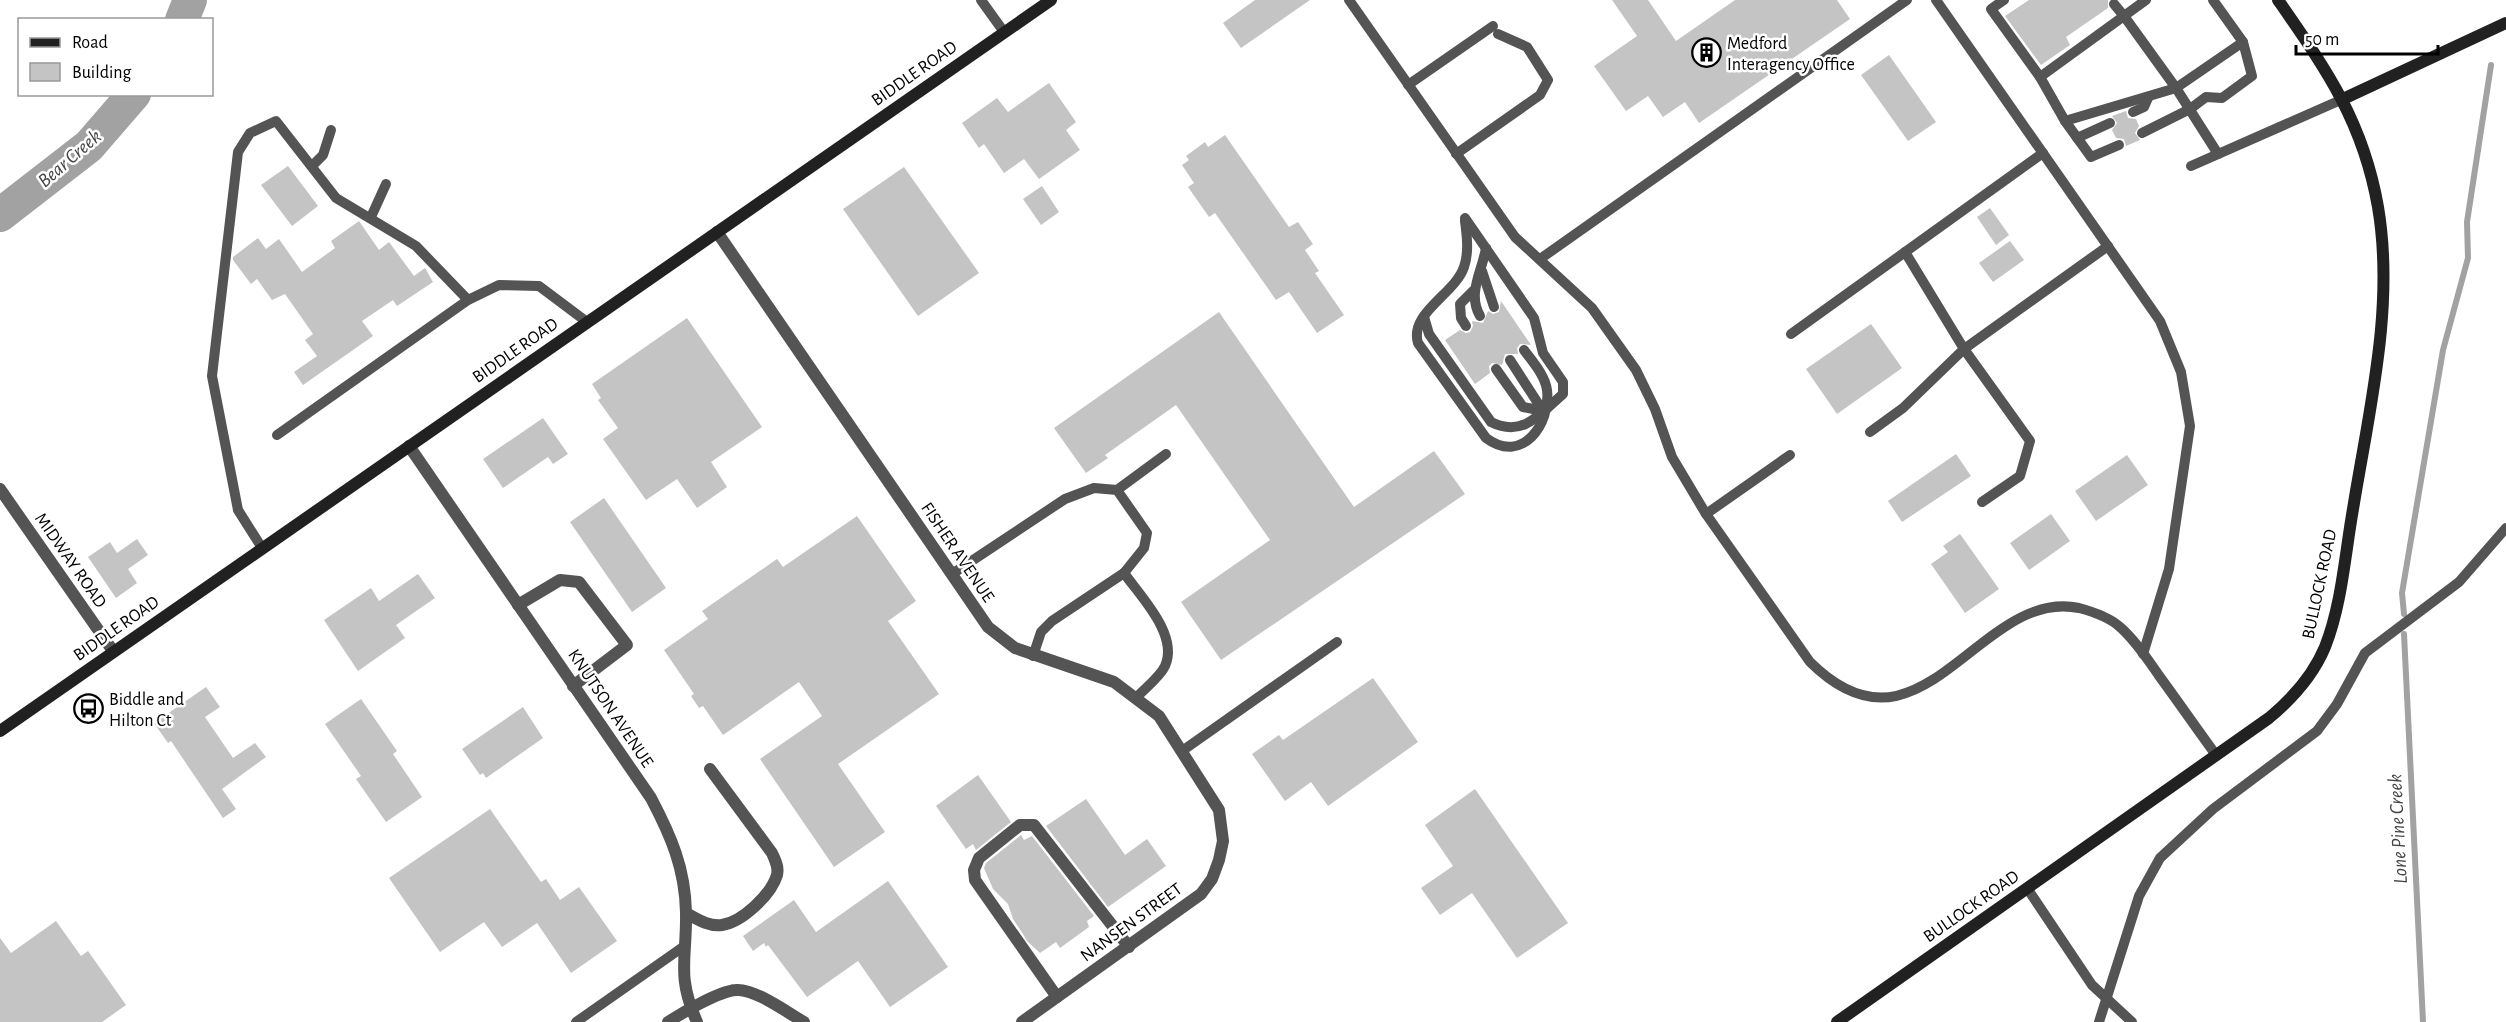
<svg xmlns="http://www.w3.org/2000/svg" width="2506" height="1022" viewBox="0 0 2506 1022" font-family="'Alegreya Sans',sans-serif">
<style>
.lines{fill:none;stroke-linecap:round;stroke-linejoin:round}
.stream{stroke:#a2a2a2;stroke-width:6}
.river{stroke:#a2a2a2;stroke-width:34}
.building{fill:#c4c4c4}
.lane{stroke:#545454;stroke-width:10}
.street{stroke:#545454;stroke-width:12}
.secondary{stroke:#212121;stroke-width:12}
.labels{text-anchor:middle;stroke-width:5;stroke-linejoin:round;paint-order:stroke}
.poi-label{font-size:18px;fill:#000;stroke:#fff;text-anchor:start}
.street-label{font-size:18px;fill:#000;stroke:#fff}
.water-label{font-size:20px;font-style:italic;fill:#434343;stroke:#fff}
</style>
<rect width="100%" height="100%" fill="#fff"/>
<g class="lines">
<g class="stream">
<polyline points="2404,614 2402,593 2443,350 2468,258 2467,222 2491,65"/>
<polyline points="2404,634 2423,1022"/>
</g>
<g class="river">
<polyline points="182,20 190,0"/>
<polyline points="0,215 89,146 134,94"/>
</g>
</g>
<g class="building">
<polygon points="1255,0 1310,0 1241,48 1223,23"/>
<polygon points="1612,0 1648,0 1676,41 1735,0 1837,0 1850,19 1699,123 1685,102 1663,117 1648,96 1626,111 1594,66 1637,36"/>
<polygon points="2029,0 2108,0 2108,8 2066,37 2070,45 2041,65 2005,16"/>
<polygon points="1889,55 1936,122 1908,141 1861,75"/>
<polygon points="1049,83 1076,122 1066,130 1080,150 1039,179 1024,159 1004,173 984,144 979,148 962,123 997,98 1008,112"/>
<polygon points="2126,111 2128,118 2136,119 2139,126 2135,133 2140,140 2126,146 2124,139 2116,138 2112,130 2117,123 2112,116"/>
<polygon points="1225,135 1289,227 1298,222 1313,244 1305,250 1319,271 1315,273 1344,315 1317,333 1289,292 1276,300 1215,213 1209,217 1188,187 1194,183 1182,165 1189,160 1186,156 1205,142 1208,147"/>
<polygon points="288,166 318,206 292,226 261,185"/>
<polygon points="904,167 979,273 918,316 843,209"/>
<polygon points="1042,186 1059,212 1041,225 1023,199"/>
<polygon points="1990,208 2009,235 1996,245 1977,217"/>
<polygon points="359,221 379,250 389,242 414,276 425,268 433,282 397,306 393,300 362,321 373,336 303,385 294,372 317,356 305,340 313,334 285,294 272,300 257,279 251,284 233,260 233,257 258,238 266,249 279,239 302,272 335,248 331,241"/>
<polygon points="2010,241 2024,260 1993,282 1979,263"/>
<polygon points="1501,301 1531,345 1520,344 1517,348 1518,354 1505,354 1502,365 1492,363 1489,366 1490,373 1475,384 1445,340 1460,330 1466,333 1470,332 1473,326 1472,321 1483,323 1488,311 1493,314 1499,312"/>
<polygon points="1219,312 1354,507 1434,451 1465,494 1221,660 1181,602 1270,540 1176,405 1105,455 1108,458 1086,473 1054,428"/>
<polygon points="687,318 762,427 711,462 727,487 697,508 677,479 646,500 603,439 618,428 598,400 601,398 592,384"/>
<polygon points="1871,324 1902,368 1837,414 1806,369"/>
<polygon points="543,418 568,454 553,464 548,457 503,488 483,459"/>
<polygon points="1956,454 1971,476 1902,522 1888,501"/>
<polygon points="2127,455 2148,485 2096,521 2075,491"/>
<polygon points="604,498 666,588 632,612 570,522"/>
<polygon points="2051,514 2070,541 2029,570 2010,543"/>
<polygon points="857,516 916,601 888,621 939,694 838,764 885,832 834,867 760,759 822,716 799,682 723,735 703,706 699,708 691,696 694,694 664,650 708,619 702,611 777,559 783,567"/>
<polygon points="1960,534 1999,589 1965,613 1931,564 1948,552 1943,546"/>
<polygon points="137,539 148,555 128,569 137,583 116,598 88,557 110,542 117,553"/>
<polygon points="418,574 435,598 396,625 405,638 358,671 324,620 371,588 379,601"/>
<polygon points="1373,678 1418,742 1328,806 1311,782 1285,801 1252,754 1279,735 1283,740"/>
<polygon points="206,687 220,707 205,717 233,758 255,743 266,757 222,789 236,809 223,818 171,741 168,743 154,723"/>
<polygon points="361,699 397,751 393,754 422,797 386,822 356,779 361,776 325,724"/>
<polygon points="523,707 543,738 486,778 483,773 480,775 462,749"/>
<polygon points="978,775 1011,822 976,850 973,844 966,849 936,806"/>
<polygon points="1475,789 1568,923 1517,958 1472,893 1440,915 1421,888 1453,866 1425,825"/>
<polygon points="1086,799 1125,855 1147,839 1166,866 1108,907 1046,826"/>
<polygon points="490,809 541,882 546,879 560,900 579,887 617,941 571,973 537,923 502,947 484,922 440,952 389,878"/>
<polygon points="1021,835 1024,840 1032,836 1094,916 1087,921 1089,927 1060,948 1056,942 1040,953 1028,942 1013,919 1008,904 993,889 984,868 986,863"/>
<polygon points="888,881 948,967 890,1007 858,961 807,997 768,945 766,947 764,943 753,951 743,936 794,900 816,932"/>
<polygon points="56,921 81,956 88,951 126,1005 102,1022 0,1022 0,938 11,953"/>
</g>
<g class="lines">
<g class="lane">
<polyline points="981,0 1004,32"/>
<path d="M1349,0L1515,237L1592,308L1636,370L1655,409L1672,457L1706,514L1810,662C1922,773 1979,587 2079,608C2094,612 2109,617 2120,627C2136,641 2148,660 2160,677C2179,703 2197,729 2216,755"/>
<polyline points="1936,0 2160,321 2181,372 2190,426 2169,569 2143,654"/>
<polyline points="2004,0 1991,9 2040,77"/>
<polyline points="2146,0 2124,16 2176,88 2218,154"/>
<polyline points="2114,4 2124,16 2040,77 2065,121 2176,88 2243,42 2213,0"/>
<polyline points="1408,85 1493,26"/>
<polyline points="2133,112 2144,107 2148,98"/>
<polyline points="2065,121 2091,157 2119,145"/>
<polyline points="2142,133 2190,109 2206,97 2222,98 2252,76 2243,42"/>
<polyline points="2077,138 2110,123"/>
<polyline points="1456,154 1540,95 1548,80 1527,47 1498,34"/>
<polyline points="312,166 323,155 331,130"/>
<polyline points="2191,166 2343,99"/>
<polyline points="371,217 386,184"/>
<path d="M1465,221C1467,236 1469,253 1464,267C1455,294 1409,313 1418,343L1486,438C1522,465 1551,424 1547,390C1545,375 1532,361 1524,350"/>
<polyline points="1905,252 1964,349 2030,441 2020,476 1982,502"/>
<polyline points="1540,259 1907,0"/>
<polyline points="1482,271 1494,307"/>
<path d="M1480,316C1467,293 1482,272 1486,248"/>
<path d="M1424,317L1429,334L1491,422C1523,438 1540,414 1563,394V382L1543,353L1534,318L1465,218"/>
<polyline points="1466,326 1461,318 1460,304 1473,291"/>
<polyline points="1791,334 2043,153"/>
<polyline points="1510,360 1543,411"/>
<polyline points="1496,369 1523,407 1543,411"/>
<polyline points="1870,432 1903,408 1964,349 2108,246"/>
<polyline points="277,435 468,300 499,285 539,286 587,322"/>
<polyline points="1117,490 1166,454"/>
<polyline points="1706,514 1790,455"/>
<polyline points="262,548 238,510 212,376 238,152 250,133 276,121 336,198 416,246 468,300"/>
<polyline points="952,574 1065,499 1094,488 1117,490 1147,533 1144,548 1124,573"/>
<path d="M1033,656L1041,632L1052,621L1124,573C1141,597 1179,635 1165,666C1160,677 1145,688 1137,697"/>
<polyline points="1182,751 1337,642"/>
<polyline points="2027,888 2092,985 2132,1022"/>
<polyline points="576,1022 683,947"/>
<polyline points="2099,1022 2139,896 2160,858 2213,809 2317,731 2337,704 2365,653 2459,582 2506,528"/>
</g>
<g class="street">
<polyline points="717,232 988,627 1015,648 1114,682 1159,716 1219,810 1223,841 1219,860 1212,879 1201,894 1022,1022"/>
<path d="M409,446L651,798C671,836 685,868 686,912C687,959 676,975 697,1022"/>
<polyline points="0,489 113,651"/>
<polyline points="518,605 560,580 579,582 627,645 573,686"/>
<path d="M686,913C697,919 709,927 722,925C742,922 771,895 777,875C779,867 775,860 772,853L710,769"/>
<polyline points="1057,997 975,880 974,870 979,858 1020,825 1034,825 1129,947"/>
<path d="M668,1022C682,1013 719,991 736,990C754,988 788,1013 804,1022"/>
</g>
<g class="secondary">
<polyline points="2343,99 2506,23"/>
<polyline points="0,731 1051,0"/>
<path d="M1837,1022L2269,718C2293,698 2313,676 2325,647C2342,604 2345,554 2353,509C2369,410 2395,307 2378,207C2363,121 2326,69 2278,0"/>
</g>
</g>
<defs>
<symbol id="building-ring" viewBox="-11 -11 22 22"><circle r="9.5" fill="#fff" stroke="#000" stroke-width="1.5"/><path d="M-4-6H4V6H1V3H-1V6H-4ZM-2.5-4.3h1.7v1.8h-1.7ZM.8-4.3h1.7v1.8H.8ZM-2.5-1h1.7V.8h-1.7ZM.8-1h1.7V.8H.8Z" fill="#000"/></symbol>
<symbol id="bus-ring" viewBox="-11 -11 22 22"><circle r="9.5" fill="#fff" stroke="#000" stroke-width="1.5"/><path d="M-5-6H5V4H4V6H2V4H-2V6H-4V4H-5ZM-3.5-4V0h7V-4ZM-3.5 1.2v1.5H-2V1.2ZM2 1.2v1.5H3.5V1.2Z" fill="#000"/></symbol>
</defs>
<g fill-rule="evenodd">
<use href="#building-ring" x="1690" y="36" width="33" height="33"/>
<use href="#bus-ring" x="72" y="692" width="33" height="33"/>
</g>
<g class="labels">
<g class="poi-label">
<text x="1727" y="49">Medford<tspan x="1727" dy="21">Interagency Office</tspan></text>
<text x="109" y="705">Biddle and<tspan x="109" dy="21">Hilton Ct</tspan></text>
</g>
<g class="street-label">
<text transform="translate(914 73) rotate(-35)" y="6">BIDDLE ROAD</text>
<text transform="translate(515 350) rotate(-35)" y="6">BIDDLE ROAD</text>
<text transform="translate(958 552) rotate(56)" y="6">FISHER AVENUE</text>
<text transform="translate(71 560) rotate(55)" y="6">MIDWAY ROAD</text>
<text transform="translate(2319 584) rotate(-78)" y="6">BULLOCK ROAD</text>
<text transform="translate(116 628) rotate(-35)" y="6">BIDDLE ROAD</text>
<text transform="translate(611 708) rotate(56)" y="6">KNUTSON AVENUE</text>
<text transform="translate(1971 906) rotate(-35)" y="6">BULLOCK ROAD</text>
<text transform="translate(1131 922) rotate(-36)" y="6">NANSEN STREET</text>
</g>
<g class="water-label">
<text transform="translate(69 158) rotate(-41)" y="7">Bear Creek</text>
<text transform="translate(2397 829) rotate(-93)" y="7">Lone Pine Creek</text>
</g>
</g>
<rect x="18" y="18" width="195" height="78" fill="#ffffff" stroke="#999999" stroke-width="1.5"/>
<rect x="30" y="38" width="30" height="9" fill="#212121" stroke="#999999" stroke-width="1.5"/>
<text x="72" y="48" font-size="18" fill="#000000">Road</text>
<rect x="30" y="63" width="30" height="18" fill="#c4c4c4" stroke="#999999" stroke-width="1.5"/>
<text x="72" y="78" font-size="18" fill="#000000">Building</text>
<path d="M2296 45v9h142v-9" fill="none" stroke="#000000" stroke-width="3"/>
<text x="2305" y="45" font-size="18" fill="#000000" stroke="#ffffff" stroke-width="4.5" paint-order="stroke">50 m</text>
</svg>
